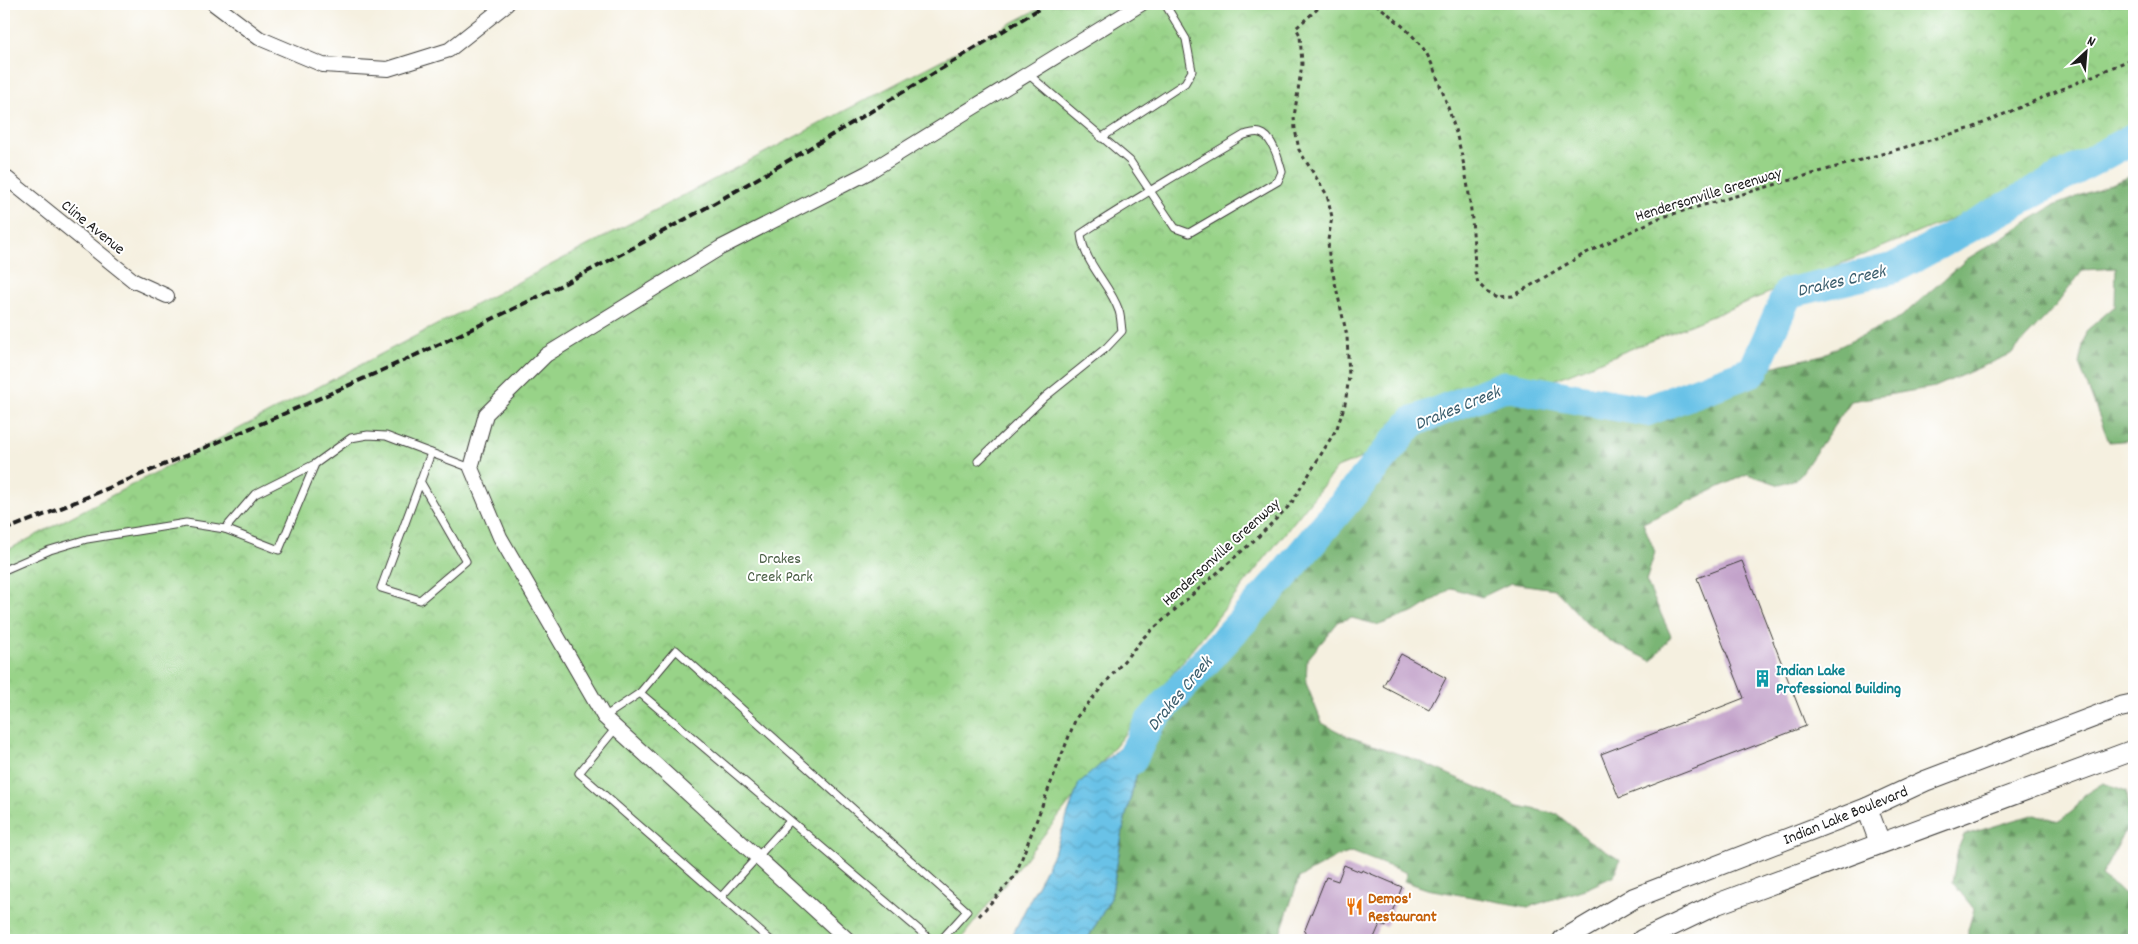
<svg xmlns="http://www.w3.org/2000/svg" width="2138" height="944" viewBox="0 0 2138 944" font-family="Dekko,sans-serif">
<style>
.forest{fill:url(#forest-firs);stroke:#4b6848}
.park{fill:url(#park-crowns);stroke:#5a7852}
.water{fill:url(#water-waves);stroke:#426f82}
.lines{fill:none;stroke-linecap:round;stroke-linejoin:round}
.river{stroke:#69c2e7;stroke-width:31}
.building{fill:#c3a3ca}
.service-casing{stroke:#3d3c39;stroke-width:9}
.minor-casing{stroke:#3d3c39;stroke-width:16}
.secondary-casing{stroke:#3d3c39;stroke-width:22}
.path{stroke:#3d3c39;stroke-width:3;stroke-dasharray:4 4;stroke-linecap:butt}
.service{stroke:#fff;stroke-width:7}
.minor{stroke:#fff;stroke-width:14}
.secondary{stroke:#fff;stroke-width:20}
.rail{stroke:#1c1c1c;stroke-width:4;stroke-dasharray:8 4;stroke-linecap:butt}
.labels{text-anchor:middle;stroke-width:4;stroke-linejoin:round;paint-order:stroke}
.street-label{font-size:16px;fill:#1c1c1c;stroke:#fff}
.park-label{font-size:16px;fill:#475c42;stroke:#fff}
.culture-label{font-size:16px;font-weight:bold;fill:#0d838f;stroke:#fff;text-anchor:start}
.food-label{font-size:16px;font-weight:bold;fill:#c56008;stroke:#fff;text-anchor:start}
.water-label{font-size:18px;font-style:italic;fill:#3b5e6d;stroke:#fff}
</style>
<defs>
<pattern id="forest-firs" width="22" height="20" patternUnits="userSpaceOnUse" patternTransform="scale(1.25)"><rect width="22" height="20" fill="#7ab574"/><path d="M5 1l3.5 6h-7zM16 11l3.5 6h-7z" fill="#63925e"/></pattern>
<pattern id="park-crowns" width="20" height="18" patternUnits="userSpaceOnUse" patternTransform="scale(1.25)"><rect width="20" height="18" fill="#98d388"/><path d="M2 6a3 3 0 1 1 6 0M12 15a3 3 0 1 1 6 0" fill="none" stroke="#82b575"/></pattern>
<pattern id="water-waves" width="16" height="10" patternUnits="userSpaceOnUse" patternTransform="scale(1.25)"><rect width="16" height="10" fill="#69c2e7"/><path d="M0 5q4-4 8 0t8 0" fill="none" stroke="#5aa6c6"/></pattern>
</defs>
<rect width="100%" height="100%" fill="#fff"/>
<filter id="ink" filterUnits="userSpaceOnUse"><feTurbulence type="fractalNoise" baseFrequency=".02" numOctaves="2"/><feDisplacementMap in="SourceGraphic" scale="10" xChannelSelector="R" yChannelSelector="G"/><feConvolveMatrix kernelMatrix="1 2 1 2 8 2 1 2 1" color-interpolation-filters="sRGB"/></filter>
<filter id="wash" filterUnits="userSpaceOnUse"><feTurbulence type="fractalNoise" baseFrequency=".0096" numOctaves="4" result="noise"/><feDisplacementMap in="SourceGraphic" scale="20" xChannelSelector="R" yChannelSelector="G"/><feGaussianBlur stdDeviation="1.12" result="paint"/><feColorMatrix in="noise" values="0 0 0 0 0 0 0 0 0 0 0 0 0 0 0 0 0 1.4 0 .05"/><feComposite in="paint" operator="in"/></filter>
<g filter="url(#wash)">
<rect width="100%" height="100%" fill="#f5f0e0"/>
<g class="forest">
<polygon points="2134,175 2134,440 2109,442 2079,364 2086,331 2115,306 2116,268 2083,270 2054,308 2011,354 1935,387 1851,401 1798,478 1780,485 1747,474 1643,523 1655,552 1646,581 1671,636 1652,661 1613,643 1586,623 1555,589 1511,583 1482,597 1452,588 1415,612 1379,625 1352,618 1339,621 1307,660 1306,683 1322,723 1347,736 1419,761 1519,806 1557,814 1588,840 1620,860 1614,876 1588,888 1528,907 1427,889 1404,881 1407,873 1352,852 1337,857 1299,878 1278,940 1087,940 1111,898 1125,819 1150,722 1279,581 1412,422 1504,386 1646,411 1753,371 1822,355 1901,317 1967,259 2053,206"/>
<polygon points="2103,783 2127,791 2130,823 2101,876 2134,901 2134,940 1968,940 1968,930 1974,909 1952,882 1958,849 1964,835 2035,814 2059,821 2073,811 2084,795"/>
</g>
<polygon class="park" points="1048,4 2134,4 2134,145 1337,468 960,940 4,940 4,552"/>
<polygon class="water" points="1150,722 1125,819 1111,898 1087,940 1010,940 1055,850 1079,783"/>
<g class="lines">
<polyline class="river" points="1131,760 1150,722 1279,581 1412,422 1504,386 1646,411 1753,371 1788,293 1894,268 2134,138"/>
</g>
<g id="blocks">
<g class="building">
<polygon points="1742,561 1806,726 1619,798 1601,754 1744,698 1697,578"/>
<polygon points="1401,654 1446,678 1429,710 1383,686"/>
<polygon points="1344,865 1361,872 1362,870 1402,887 1386,927 1380,924 1373,940 1323,940 1304,932 1326,877 1338,881"/>
</g>
</g>
</g>
<g filter="url(#ink)">
<use href="#blocks" fill-opacity="0" stroke="#3d3c39" stroke-width="1"/>
<g class="lines">
<defs>
<g id="service">
<polyline points="1101,138 1185,83 1192,71 1186,39 1165,4"/>
<path d="M978,461L1045,397L1106,348L1122,331C1121,324 1121,317 1119,311C1110,284 1084,264 1081,234C1134,199 1189,168 1244,135C1249,134 1255,131 1260,133C1273,136 1279,161 1282,172L1278,181L1189,233L1175,228L1130,161L1028,74"/>
<polyline points="315,464 255,494 225,529 279,550 315,464 351,438 368,435 386,436 471,468"/>
<polyline points="420,481 466,561 420,600 381,588 431,453"/>
<polyline points="4,570 50,550 87,539 186,523 225,529"/>
<polyline points="640,693 931,940"/>
<polyline points="604,717 640,693 676,650 967,911 941,940"/>
<polyline points="616,728 579,773 770,940"/>
<polyline points="721,897 790,821"/>
</g>
<g id="minor">
<polyline points="214,4 259,38 323,65 388,69 449,50 507,4"/>
<polyline points="4,176 134,281 167,296"/>
<polyline points="848,940 604,717 500,537 471,468 486,414 546,355 720,248 867,173 1141,4"/>
</g>
<g id="secondary">
<polyline points="1867,808 1880,843"/>
<polyline points="1563,940 1634,898 1867,808 1925,781 2120,707 2134,704"/>
<polyline points="1642,940 1717,904 2134,750"/>
</g>
</defs>
<use href="#service" class="service-casing"/>
<use href="#minor" class="minor-casing"/>
<use href="#secondary" class="secondary-casing"/>
<g class="path">
<path d="M1376,4C1392,17 1410,31 1423,48C1432,61 1437,78 1443,93C1466,156 1473,205 1475,272L1478,283L1486,291L1498,297L1513,296L1584,254L1659,218L1972,128L2134,58"/>
<polyline points="979,916 1015,876 1076,718 1144,637 1258,537 1291,504 1337,428 1345,404 1349,377 1347,336 1329,256 1328,240 1332,217 1327,195 1299,150 1295,129 1294,117 1302,64 1300,35 1296,28 1323,4"/>
</g>
<use href="#service" class="service"/>
<use href="#minor" class="minor"/>
<use href="#secondary" class="secondary"/>
<path class="rail" d="M4,530L49,513C252,428 456,344 649,239C785,166 916,84 1047,4"/>
</g>
</g>
<defs>
<symbol id="building-bare" viewBox="-9 -9 18 18"><path d="M-4-6H4V6H1V3H-1V6H-4ZM-2.5-4.3h1.7v1.8h-1.7ZM.8-4.3h1.7v1.8H.8ZM-2.5-1h1.7V.8h-1.7ZM.8-1h1.7V.8H.8Z" fill="#0f9aa8" stroke="#fff" stroke-width="2.5" paint-order="stroke"/></symbol>
<symbol id="restaurant-bare" viewBox="-9 -9 18 18"><path d="M-5-6h1v4h1v-4h1v4h1v-4h1v5L-1.5 .5V6h-2V.5L-5-1ZM5-6V6H3V1.5H1.5Q1.5-4 5-6Z" fill="#e8710a" stroke="#fff" stroke-width="2.5" paint-order="stroke"/></symbol>
</defs>
<g fill-rule="evenodd">
<use href="#building-bare" x="1750" y="666" width="25" height="25"/>
<use href="#restaurant-bare" x="1342" y="894" width="25" height="25"/>
</g>
<g class="labels">
<g class="street-label">
<text transform="translate(1708 193) rotate(-17)" y="6">Hendersonville Greenway</text>
<text transform="translate(94 226) rotate(39)" y="6">Cline Avenue</text>
<text transform="translate(1220 551) rotate(-42)" y="6">Hendersonville Greenway</text>
<text transform="translate(1845 814) rotate(-22)" y="6">Indian Lake Boulevard</text>
</g>
<g class="park-label">
<text x="780" y="563">Drakes<tspan x="780" dy="18">Creek Park</tspan></text>
</g>
<g class="culture-label">
<text x="1776" y="675">Indian Lake<tspan x="1776" dy="18">Professional Building</tspan></text>
</g>
<g class="food-label">
<text x="1368" y="903">Demos'<tspan x="1368" dy="18">Restaurant</tspan></text>
</g>
<g class="water-label">
<text transform="translate(1841 280) rotate(-13)" y="6">Drakes Creek</text>
<text transform="translate(1457 407) rotate(-22)" y="6">Drakes Creek</text>
<text transform="translate(1179 693) rotate(-50)" y="6">Drakes Creek</text>
</g>
</g>
<rect width="2138" height="944" fill="none" stroke="#fff" stroke-width="20"/>
<g transform="translate(2086 52) rotate(26)" stroke="#ffffff" stroke-width="4" paint-order="stroke">
<path d="M0-4L9 19L0 12L-9 19Z" fill="#1c1c1c"/>
<text y="-8" font-size="14" font-weight="bold" text-anchor="middle" fill="#1c1c1c">N</text>
</g>
</svg>
